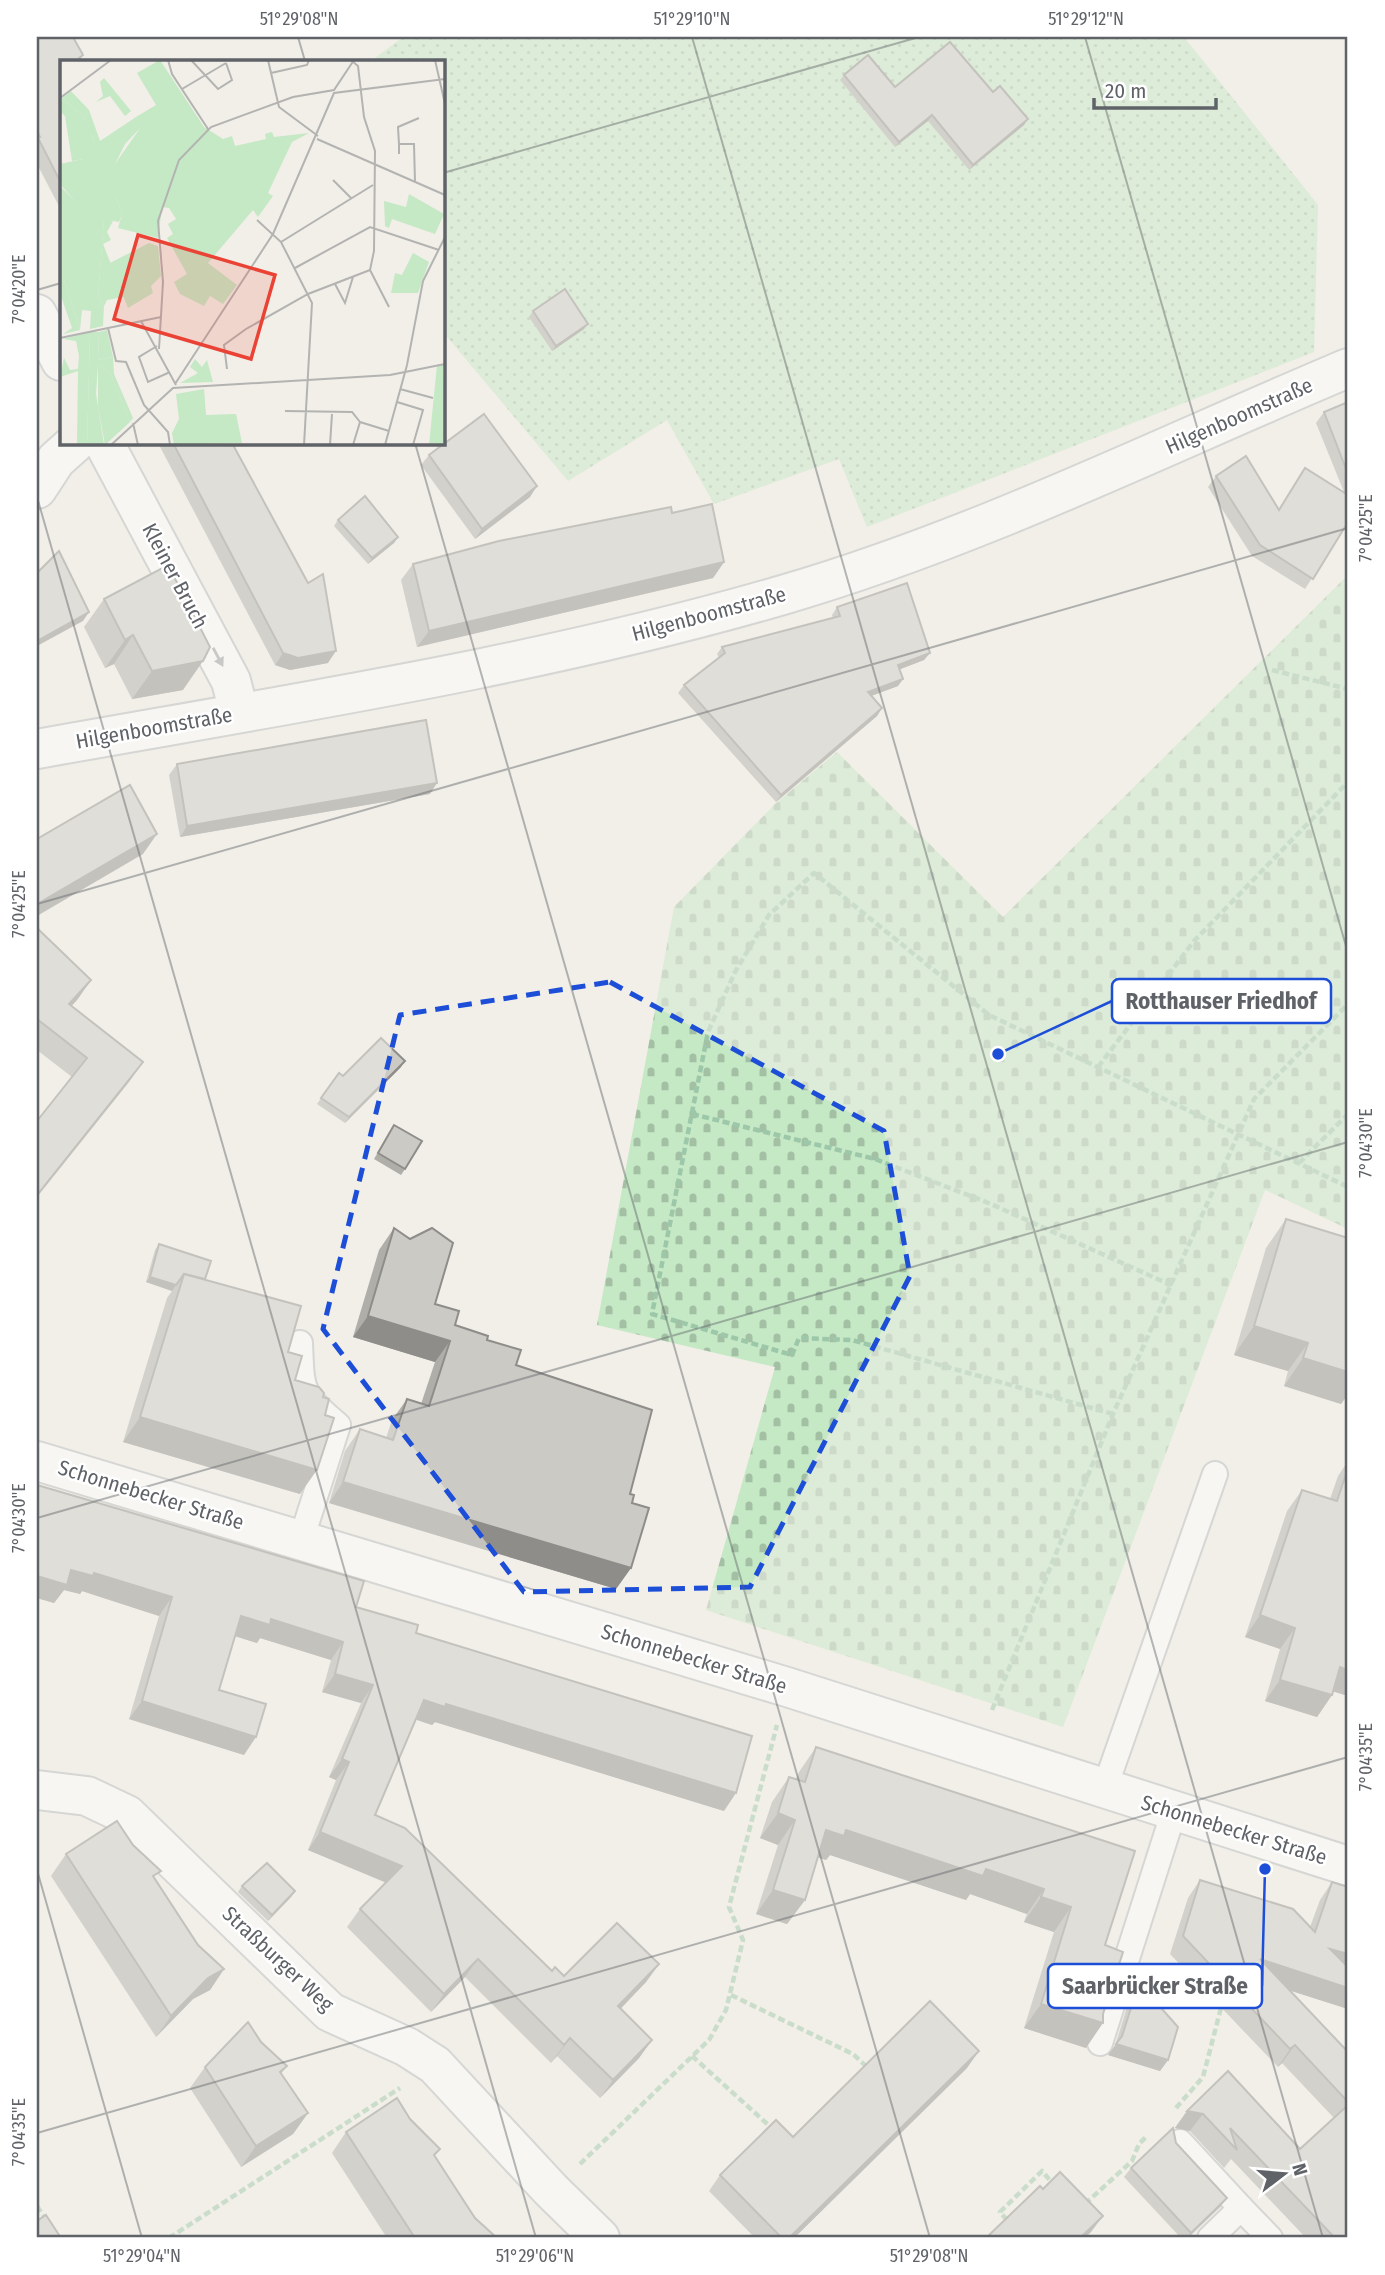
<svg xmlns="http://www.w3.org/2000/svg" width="1385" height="2275" viewBox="0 0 1385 2275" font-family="'Fira Sans Condensed',sans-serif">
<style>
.cemetery{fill:url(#cemetery-stones)}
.park{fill:url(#park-dots)}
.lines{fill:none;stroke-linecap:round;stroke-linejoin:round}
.service-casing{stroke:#b5b8bc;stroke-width:28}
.minor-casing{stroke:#b5b8bc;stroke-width:42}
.path{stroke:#9cc7a9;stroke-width:4.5;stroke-dasharray:7 3.5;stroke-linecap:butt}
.service{stroke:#fff;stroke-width:24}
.minor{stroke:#fff;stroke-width:38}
.wall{fill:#afaea9}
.shaded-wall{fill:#8f8d8a}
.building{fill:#cccac5;stroke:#8f8d8a;stroke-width:2}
.oneway{fill:#979a9d}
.marked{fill:none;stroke:#1d4ed8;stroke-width:5;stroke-dasharray:14 9;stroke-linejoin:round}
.ticks{fill:none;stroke:#5f6368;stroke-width:2;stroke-opacity:0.45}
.labels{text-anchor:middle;stroke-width:5;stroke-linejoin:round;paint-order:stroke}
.street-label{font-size:21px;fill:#5f6368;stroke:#fff}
.inset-road{fill:none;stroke:#b3b3b1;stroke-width:2}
.view{fill:#ea4335;fill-opacity:0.15;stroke:#ea4335;stroke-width:3.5}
.inset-edge{fill:none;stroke:#5f6368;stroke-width:3.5}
.leader{fill:none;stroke:#1d4ed8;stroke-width:2.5}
.callout-dot{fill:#1d4ed8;stroke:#fff;stroke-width:2.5}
.callout{fill:#fff;stroke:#1d4ed8;stroke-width:2.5}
.callout-label{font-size:23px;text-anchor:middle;font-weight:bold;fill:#5f6368}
.neatline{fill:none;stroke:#5f6368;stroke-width:2.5}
.ticks-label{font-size:18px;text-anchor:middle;fill:#5f6368}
</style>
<defs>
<pattern id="cemetery-stones" width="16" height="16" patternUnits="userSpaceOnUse" patternTransform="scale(1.75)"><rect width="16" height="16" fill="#c5e8c5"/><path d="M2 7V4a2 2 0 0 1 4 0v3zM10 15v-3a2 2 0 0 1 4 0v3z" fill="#a3c0a4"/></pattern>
<pattern id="park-dots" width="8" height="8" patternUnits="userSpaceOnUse" patternTransform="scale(1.75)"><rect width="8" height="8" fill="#c5e8c5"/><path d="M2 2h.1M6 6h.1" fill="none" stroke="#a3c0a4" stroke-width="1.8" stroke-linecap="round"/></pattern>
</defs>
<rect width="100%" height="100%" fill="#f1efe8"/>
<polygon class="cemetery" points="1348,575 1348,1229 1265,1190 1063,1727 706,1610 775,1367 597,1325 674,907 775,804 837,752 1003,917"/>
<polygon class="park" points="403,37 1184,37 1318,205 1314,352 867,527 839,459 714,504 667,420 568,481 443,332 443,61 371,61"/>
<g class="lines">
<defs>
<g id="service">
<path d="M300,1343C302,1390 300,1394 338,1425L301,1540"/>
<polyline points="1104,1790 1215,1474"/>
<polyline points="1100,2043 1174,1811"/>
<polyline points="1180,2142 1241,2208"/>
<polyline points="1210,2238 1241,2208 1270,2238"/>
</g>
<g id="minor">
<polyline points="37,314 61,361"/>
<polyline points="104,443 231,681 239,712"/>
<polyline points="37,489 56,460 75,443"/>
<path d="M37,749C288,704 540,666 786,594C980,537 1162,446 1348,368"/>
<polyline points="37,1461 787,1687 1348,1866"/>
<polyline points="37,1790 87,1796 127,1815 330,2012 407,2047 435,2065 551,2190 600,2238"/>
</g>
</defs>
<use href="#service" class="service-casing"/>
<use href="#minor" class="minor-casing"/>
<g class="path">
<polyline points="1348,248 1348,263"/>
<polyline points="1272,670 1348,689"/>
<polyline points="1098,1067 1194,941 1348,782"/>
<polyline points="692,1114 875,1159 991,1204 1171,1285"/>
<polyline points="1299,1163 1348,1114"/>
<polyline points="1113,1414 852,1340 799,1338 792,1355 652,1314 708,1032 735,972 769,915 814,873 989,1015 1348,1187"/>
<polyline points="992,1710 1113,1414 1254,1099 1348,1004"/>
<polyline points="1156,1977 1211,1994"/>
<polyline points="731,1995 853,2054 867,2067"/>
<polyline points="692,2056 774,2130"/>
<polyline points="1176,2108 1203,2077 1222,2004"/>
<polyline points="580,2164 709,2040 726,2010 743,1940 729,1907 777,1725"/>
<polyline points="1085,2204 1132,2161 1139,2144 1147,2136"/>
<polyline points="37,2206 46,2220"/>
<polyline points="1007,2220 1000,2212 1042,2171 1055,2186"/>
<polyline points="169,2238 400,2088"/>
</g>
<use href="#service" class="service"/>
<use href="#minor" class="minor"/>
</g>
<g class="wall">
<polygon points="37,37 83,55 80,60 61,61 61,210 37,164"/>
<polygon points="844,75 895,87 993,92 1024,125 969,170 928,121 895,147 840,80"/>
<polygon points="533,311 584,329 552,351 529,317"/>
<polygon points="1348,402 1348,522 1305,589 1252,556 1208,487 1216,476 1279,509 1305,468 1344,492 1316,423 1324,412"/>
<polygon points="158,443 232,443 328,663 290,670 275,665"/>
<polygon points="429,455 530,497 475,539 421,465"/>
<polygon points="672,513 724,562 713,578 417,647 401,580 413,564"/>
<polygon points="338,520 398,537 394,543 368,564 334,526"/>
<polygon points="104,599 183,690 132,699 114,664 105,668 84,627"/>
<polygon points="837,607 930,653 924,660 900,669 903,679 898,686 871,696 882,708 877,716 776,802 678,693 684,685 719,658 717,654 722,647 833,618 832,615"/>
<polygon points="177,764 430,794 180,837 169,775"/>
<polygon points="37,928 91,980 77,1000 71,1006 129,1082 72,1077 37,1050"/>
<polygon points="401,1067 345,1123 317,1104 339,1073 343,1076"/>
<polygon points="394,1125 405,1169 401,1175 374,1159"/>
<polygon points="1286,1219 1348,1238 1348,1394 1341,1404 1284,1386 1288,1371 1234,1355 1266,1248"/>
<polygon points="394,1228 435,1304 455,1325 487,1340 516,1365 630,1494 632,1503 631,1568 616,1589 329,1503 345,1451 360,1429 386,1438 392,1420 407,1399 421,1404 435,1362 353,1337 379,1250"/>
<polygon points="159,1244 205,1279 288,1352 295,1380 300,1494 123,1442 167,1298 172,1291 146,1282 155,1250"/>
<polygon points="1348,1461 1348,1696 1333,1691 1332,1695 1317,1717 1265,1701 1280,1649 1245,1637 1287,1511 1302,1490 1330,1499 1338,1476"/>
<polygon points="37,1485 356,1607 416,1633 724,1811 435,1722 432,1725 415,1719 375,1815 552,1971 564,1976 659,1964 646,1982 621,2008 652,2040 639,2058 600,2098 557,2056 551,2063 465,1977 431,2012 347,1927 360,1909 386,1882 308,1850 336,1780 329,1777 361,1703 322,1692 331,1660 260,1638 257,1643 235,1636 219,1690 244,1755 129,1719 159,1616 82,1591 80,1594 64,1590 54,1603 37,1598"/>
<polygon points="816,1747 1135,1851 1105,1945 1086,2048 1024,2028 1054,1932 1024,1922 1027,1914 970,1894 966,1900 830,1855 826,1860 817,1857 805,1900 787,1924 756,1914 778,1845 760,1838 772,1802 789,1777 796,1779 799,1772"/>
<polygon points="66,1854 155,1879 198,1945 224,1969 210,1990 193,1999 156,2037 51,1876"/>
<polygon points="1200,1880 1310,1927 1320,1900 1332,1882 1348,2009 1289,1990 1348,2052 1348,2238 1306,2238 1231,2159 1224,2168 1190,2131 1175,2128 1187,2111 1228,2071 1300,2149 1334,2118 1282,2063 1278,2067 1170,1954 1188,1898"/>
<polygon points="242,1886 295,1891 291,1897 268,1921 238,1892"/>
<polygon points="1139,1983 1168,2060 1160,2071 1108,2055 1115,2046 1131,1994"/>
<polygon points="261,2042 287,2066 281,2074 308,2113 293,2134 241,2167 190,2088 205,2067"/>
<polygon points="967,2068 794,2238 755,2238 709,2191 720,2175 793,2137"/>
<polygon points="346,2132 435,2156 475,2218 497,2238 387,2238 332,2153"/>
<polygon points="1176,2143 1227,2198 1220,2207 1188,2238 1181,2238 1124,2177 1131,2168"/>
</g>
<g class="shaded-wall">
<polygon points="932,115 928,121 895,147 899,142"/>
<polygon points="1028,119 1024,125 969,170 973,165"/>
<polygon points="588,324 584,329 552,351 556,346"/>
<polygon points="537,486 530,497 475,539 482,529"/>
<polygon points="398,537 394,543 368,564 372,558"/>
<polygon points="724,562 713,578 417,647 429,631"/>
<polygon points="89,612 83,621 37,646 37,641"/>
<polygon points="133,635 114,664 105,668 125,640"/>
<polygon points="336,651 328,663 290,670 275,665 283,653"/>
<polygon points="930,653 924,660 893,672 898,665"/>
<polygon points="203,661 183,690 132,699 152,671"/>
<polygon points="903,679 898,686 863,699 868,692"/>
<polygon points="882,708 877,716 776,802 781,795"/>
<polygon points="437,783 430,794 180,837 187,826"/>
<polygon points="157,834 143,854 37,916 37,904"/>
<polygon points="91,980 77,1000 55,1024 69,1004"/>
<polygon points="405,1061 401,1067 345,1123 349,1117"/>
<polygon points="143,1062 129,1082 37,1197 37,1195"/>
<polygon points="150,1277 176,1285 172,1291 146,1282"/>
<polygon points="368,1316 450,1341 435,1362 353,1337"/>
<polygon points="1254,1326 1308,1343 1288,1371 1234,1355"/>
<polygon points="1303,1358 1348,1372 1348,1394 1341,1404 1284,1386"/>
<polygon points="140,1417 317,1470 300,1494 123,1442"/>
<polygon points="343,1482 631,1568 616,1589 329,1503"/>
<polygon points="71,1570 94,1573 172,1597 159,1616 82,1591 80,1594 64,1590 54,1603 37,1598 37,1576"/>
<polygon points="1260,1615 1295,1628 1280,1649 1245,1637"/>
<polygon points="241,1616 271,1619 343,1642 331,1660 260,1638 257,1643 228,1634"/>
<polygon points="1340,1667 1348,1670 1348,1696 1325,1689"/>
<polygon points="335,1674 373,1685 361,1703 322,1692"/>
<polygon points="1280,1680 1332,1695 1317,1717 1265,1701"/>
<polygon points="424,1700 446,1704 736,1793 724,1811 435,1722 432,1725 411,1718"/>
<polygon points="142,1701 256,1737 244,1755 129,1719"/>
<polygon points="342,1759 349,1762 336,1780 329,1777"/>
<polygon points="778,1813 795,1820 778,1845 760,1838"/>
<polygon points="826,1830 846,1830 986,1869 1044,1889 1027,1914 970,1894 966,1900 830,1855 826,1860 808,1854"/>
<polygon points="320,1832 402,1866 389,1884 308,1850"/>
<polygon points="773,1890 805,1900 787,1924 756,1914"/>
<polygon points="295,1891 291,1897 268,1921 272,1915"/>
<polygon points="1041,1897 1071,1907 1054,1932 1024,1922"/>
<polygon points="1330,1949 1348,1954 1348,1976"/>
<polygon points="478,1959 465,1977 431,2012 444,1994"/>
<polygon points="1260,1959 1348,1988 1348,2009 1247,1977"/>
<polygon points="659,1964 646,1982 606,2024 618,2006"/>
<polygon points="224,1969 210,1990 193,1999 156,2037 171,2016 208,1978"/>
<polygon points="1041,2004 1103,2023 1086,2048 1024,2028"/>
<polygon points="570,2038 557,2056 551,2063 564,2045"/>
<polygon points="652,2040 639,2058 600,2098 613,2080"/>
<polygon points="1116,2044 1168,2060 1160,2071 1108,2055"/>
<polygon points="1295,2045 1282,2063 1278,2067 1290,2049"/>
<polygon points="979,2051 967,2068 794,2238 789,2238"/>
<polygon points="1187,2111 1203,2114 1190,2131 1175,2128"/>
<polygon points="308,2113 293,2134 241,2167 256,2146"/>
<polygon points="1227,2198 1220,2207 1187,2238 1191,2233"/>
<polygon points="1103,2216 1091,2232 1085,2238 1080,2238"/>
</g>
<g class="building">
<polygon points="37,37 73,37 83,55 79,58 81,61 61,61 61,183 38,138 40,137 37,131"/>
<polygon points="950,42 993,92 1000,86 1028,119 973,165 932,115 899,142 844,75 868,55 895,87"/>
<polygon points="565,289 588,324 556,346 533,311"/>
<polygon points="1348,402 1348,474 1324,412"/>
<polygon points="484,414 537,486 482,529 429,455"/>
<polygon points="173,443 232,443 308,583 323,574 336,651 298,658 283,653"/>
<polygon points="1246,456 1279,510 1305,468 1348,495 1348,522 1313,579 1260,545 1216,476"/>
<polygon points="365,496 398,537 372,558 338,520"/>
<polygon points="712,504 724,562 429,631 413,564 499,541 671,507 672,513"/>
<polygon points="59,551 89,612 37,641 37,573"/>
<polygon points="168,565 210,647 203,661 152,671 133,635 125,640 104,599"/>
<polygon points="907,583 930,653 898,665 903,679 868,692 882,708 781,795 684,685 725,653 722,647 840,616 837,607"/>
<polygon points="426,720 437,783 187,826 177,764"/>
<polygon points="130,785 157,834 37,904 37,839"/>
<polygon points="37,928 91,980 69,1004 143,1062 37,1195 37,1121 87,1058 37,1019"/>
<polygon points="381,1038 405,1061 349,1117 321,1098 339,1073 343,1076"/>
<polygon points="394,1125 422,1141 405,1169 378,1153"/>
<polygon points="1286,1219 1348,1238 1348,1372 1303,1358 1308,1343 1254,1326"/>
<polygon points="394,1228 410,1239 432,1228 453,1243 435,1304 459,1311 455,1325 488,1336 487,1340 521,1350 516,1365 652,1410 630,1494 634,1495 632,1503 649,1508 631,1568 343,1482 360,1429 393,1440 407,1399 429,1406 450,1341 368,1316"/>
<polygon points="159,1244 211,1261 205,1279 184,1274 176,1285 150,1277"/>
<polygon points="184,1274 301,1306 288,1352 302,1356 295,1380 319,1387 324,1393 323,1397 329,1399 325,1415 334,1418 317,1470 140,1417"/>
<polygon points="1348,1468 1348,1670 1340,1667 1332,1695 1280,1680 1295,1628 1260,1615 1302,1490 1337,1501"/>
<polygon points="37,1485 364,1581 356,1607 418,1625 416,1633 752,1736 736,1793 446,1704 445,1707 424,1700 375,1815 405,1828 552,1971 555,1967 564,1976 617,1923 659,1964 618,2006 652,2040 613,2080 570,2038 564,2045 478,1959 444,1994 360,1909 402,1866 320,1832 349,1762 342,1759 373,1685 335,1674 343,1642 271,1619 270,1625 241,1616 219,1690 266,1704 256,1737 142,1701 172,1597 94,1573 93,1576 71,1570 67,1585 37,1576"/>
<polygon points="816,1747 1135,1851 1105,1945 1123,1952 1103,2014 1103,2023 1041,2004 1071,1907 1041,1897 1044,1889 986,1869 983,1876 846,1830 844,1836 826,1830 805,1900 773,1890 795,1820 778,1813 789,1777 805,1782"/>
<polygon points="117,1821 133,1845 161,1871 153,1876 198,1945 224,1969 208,1978 171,2016 66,1854"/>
<polygon points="267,1863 295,1891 272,1915 242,1886"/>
<polygon points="1200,1880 1293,1909 1315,1932 1332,1882 1348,1887 1348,1954 1330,1949 1348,1967 1348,1988 1260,1959 1348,2052 1348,2102 1295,2045 1290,2049 1183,1936"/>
<polygon points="1139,1983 1178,2027 1168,2060 1116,2044 1122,2036"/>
<polygon points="930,2001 979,2051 789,2238 782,2238 720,2175 776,2120 793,2137"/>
<polygon points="248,2022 261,2042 287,2066 280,2072 308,2113 256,2146 205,2067"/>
<polygon points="1228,2071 1300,2149 1348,2105 1348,2238 1335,2238 1230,2128 1237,2150 1203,2114 1187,2111"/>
<polygon points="397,2098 410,2119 440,2149 434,2155 475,2218 497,2238 415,2238 346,2132"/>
<polygon points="1173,2128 1176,2143 1227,2198 1191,2233 1131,2168"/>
<polygon points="1060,2172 1103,2216 1080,2238 986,2238 1040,2186 1043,2189"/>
<polygon points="46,2215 61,2238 37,2238 37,2221"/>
</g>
<defs><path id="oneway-solid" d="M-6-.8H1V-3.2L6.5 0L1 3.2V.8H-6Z" transform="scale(1.75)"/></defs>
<use class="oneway" href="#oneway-solid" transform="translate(218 657) rotate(62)"/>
<path d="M0 0H1385V2275H0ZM610,982L884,1131L910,1276L750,1587L524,1592L323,1329L400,1015Z" fill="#f1efe8" fill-opacity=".55" fill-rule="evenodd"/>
<path class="marked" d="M610,982L884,1131L910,1276L750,1587L524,1592L323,1329L400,1015Z"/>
<path class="ticks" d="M298,37L305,61M692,37L1323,2238M1085,37L1348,953M443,173L919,37M37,290L61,283M415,443L930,2238M37,497L536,2238M37,904L1348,528M37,1518L1348,1142M37,1870L142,2238M37,2133L1348,1757"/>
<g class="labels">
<g class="street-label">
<text transform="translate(1239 416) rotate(-24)" y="7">Hilgenboomstraße</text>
<text transform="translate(175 576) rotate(62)" y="7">Kleiner Bruch</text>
<text transform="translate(709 614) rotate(-15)" y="7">Hilgenboomstraße</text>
<text transform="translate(154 728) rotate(-10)" y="7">Hilgenboomstraße</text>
<text transform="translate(151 1495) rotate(17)" y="7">Schonnebecker Straße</text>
<text transform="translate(694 1659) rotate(17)" y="7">Schonnebecker Straße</text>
<text transform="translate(1234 1830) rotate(17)" y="7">Schonnebecker Straße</text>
<text transform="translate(278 1959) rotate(43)" y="7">Straßburger Weg</text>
</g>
</g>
<g transform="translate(60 60)">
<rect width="385" height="385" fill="#f1efe8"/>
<path d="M2,38L24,57L31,72L34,81L23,99L12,101L5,56L0,51ZM44,158L53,161L47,172L51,180L43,184L64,237L47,240L44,246L38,238ZM353,193L369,202L358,233H331L335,213L342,215ZM135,299L142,307L147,300L153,322L120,323L138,313L130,307ZM38,304L51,315L70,362L45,385L38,347ZM144,329L146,355L176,354L182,383L114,385L112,373L119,359L116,334Z" fill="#c5e8c5"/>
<path d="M11,31L29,50L40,81L76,57L84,64L65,84L55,104V135L62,154L59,162L44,159L38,238L44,246L43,266L30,269L31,251L22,250L20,270L4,220L29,172L24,171L19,146L0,124V104L23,99L22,89L34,80L24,57L2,38ZM30,272H39L38,300L53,297L54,314L73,358L70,362L51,315L38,304L36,334L44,385H27ZM383,304L385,385H369L377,305Z" fill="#c5e8c5"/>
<path d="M100,0L144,67L163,79L172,76L175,86L206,79L205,74L212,72L214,77L249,73L232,82L208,133L213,136L198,157L193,150L148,203L177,225L163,244L150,236L144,246L120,234L114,222L127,214L107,178L113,174L108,164L116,159L109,148L102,147L98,178L58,168L62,154L55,135V104L83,64L76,57L96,45L77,13Z" fill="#c5e8c5"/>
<path d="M44,18L71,51L65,56L50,36L36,42L43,36L40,22ZM0,126L20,146L24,170L29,172L26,208L10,211L4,220L20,270L3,274L12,268L0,233ZM349,134L384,154L375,174L332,159L329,168L325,166L324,141L346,147ZM89,183L98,186L101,216L91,226L93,233L68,248L50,203ZM47,270L53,297L38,300L39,272ZM30,272L27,385H17L18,311L0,317L4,298L10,310L18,309L19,296L16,281L3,279Z" fill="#c5e8c5"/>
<path class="inset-road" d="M108,0L112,14L148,69M131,0L158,29L172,20L166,3M208,0L219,47L258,76M375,0L385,44M292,1L298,6L304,57L315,91L314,191L310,210L329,247M211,13L247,5L249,0M122,29L166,3M0,38L51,0M257,79L385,135M339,84L338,67L359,58M339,94V84H354L355,122M273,120L291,138M197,160L221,182L252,243L244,385M221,182L313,125M235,208L310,167L379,190M275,224L285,243L293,217M81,261L116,325M48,268L56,301L66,302L84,345L108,372L110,385M0,278L101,257M97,286L79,297L88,322L110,312M99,289L103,222L98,161L119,100L151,67L233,37L274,30L294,0M167,309L164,285L186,269L248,234L310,210M115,324L213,174L274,33L385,19M340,329L373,338M337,342L363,350L353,385M225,351L292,352L300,362M300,362L329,371M73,363L78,385M51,385L113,328L330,315L385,304M270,385L272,354M293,385L300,362M325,385L347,305L363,221L385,177"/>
<path class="view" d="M78,175L215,215L191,299L54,259Z"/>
<rect width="385" height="385" class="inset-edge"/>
</g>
<path class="leader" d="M998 1054L1112 1001M1265 1869L1262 1986"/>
<g class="callout-dot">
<circle cx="998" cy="1054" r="7"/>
<circle cx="1265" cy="1869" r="7"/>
</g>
<g class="callout">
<rect x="1112" y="979" width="219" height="44" rx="7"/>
<rect x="1048" y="1964" width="214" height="44" rx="7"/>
</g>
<g class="callout-label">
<text x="1221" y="1009">Rotthauser Friedhof</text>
<text x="1155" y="1994">Saarbrücker Straße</text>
</g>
<rect width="1385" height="2275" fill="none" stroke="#ffffff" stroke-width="77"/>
<g transform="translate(1284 2174) rotate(74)" stroke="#ffffff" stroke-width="5" paint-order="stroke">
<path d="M0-5L12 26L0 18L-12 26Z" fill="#5f6368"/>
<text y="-10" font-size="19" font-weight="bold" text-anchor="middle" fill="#5f6368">N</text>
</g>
<path d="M1094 98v10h122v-10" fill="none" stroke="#5f6368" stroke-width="3.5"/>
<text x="1105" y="98" font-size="21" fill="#5f6368" stroke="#ffffff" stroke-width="5" paint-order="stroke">20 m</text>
<rect x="38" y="38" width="1308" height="2198" class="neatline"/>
<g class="ticks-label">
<text x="299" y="25">51°29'08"N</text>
<text x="692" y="25">51°29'10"N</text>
<text x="1086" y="25">51°29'12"N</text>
<text transform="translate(19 289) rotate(-90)" y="6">7°04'20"E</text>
<text transform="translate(1366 528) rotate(-90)" y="6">7°04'25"E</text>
<text transform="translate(19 904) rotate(-90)" y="6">7°04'25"E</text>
<text transform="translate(1366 1143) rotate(-90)" y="6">7°04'30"E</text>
<text transform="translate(19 1518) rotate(-90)" y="6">7°04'30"E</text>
<text transform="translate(1366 1757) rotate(-90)" y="6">7°04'35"E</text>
<text transform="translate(19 2132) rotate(-90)" y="6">7°04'35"E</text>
<text x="142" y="2262">51°29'04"N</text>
<text x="535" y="2262">51°29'06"N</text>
<text x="929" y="2262">51°29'08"N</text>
</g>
</svg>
